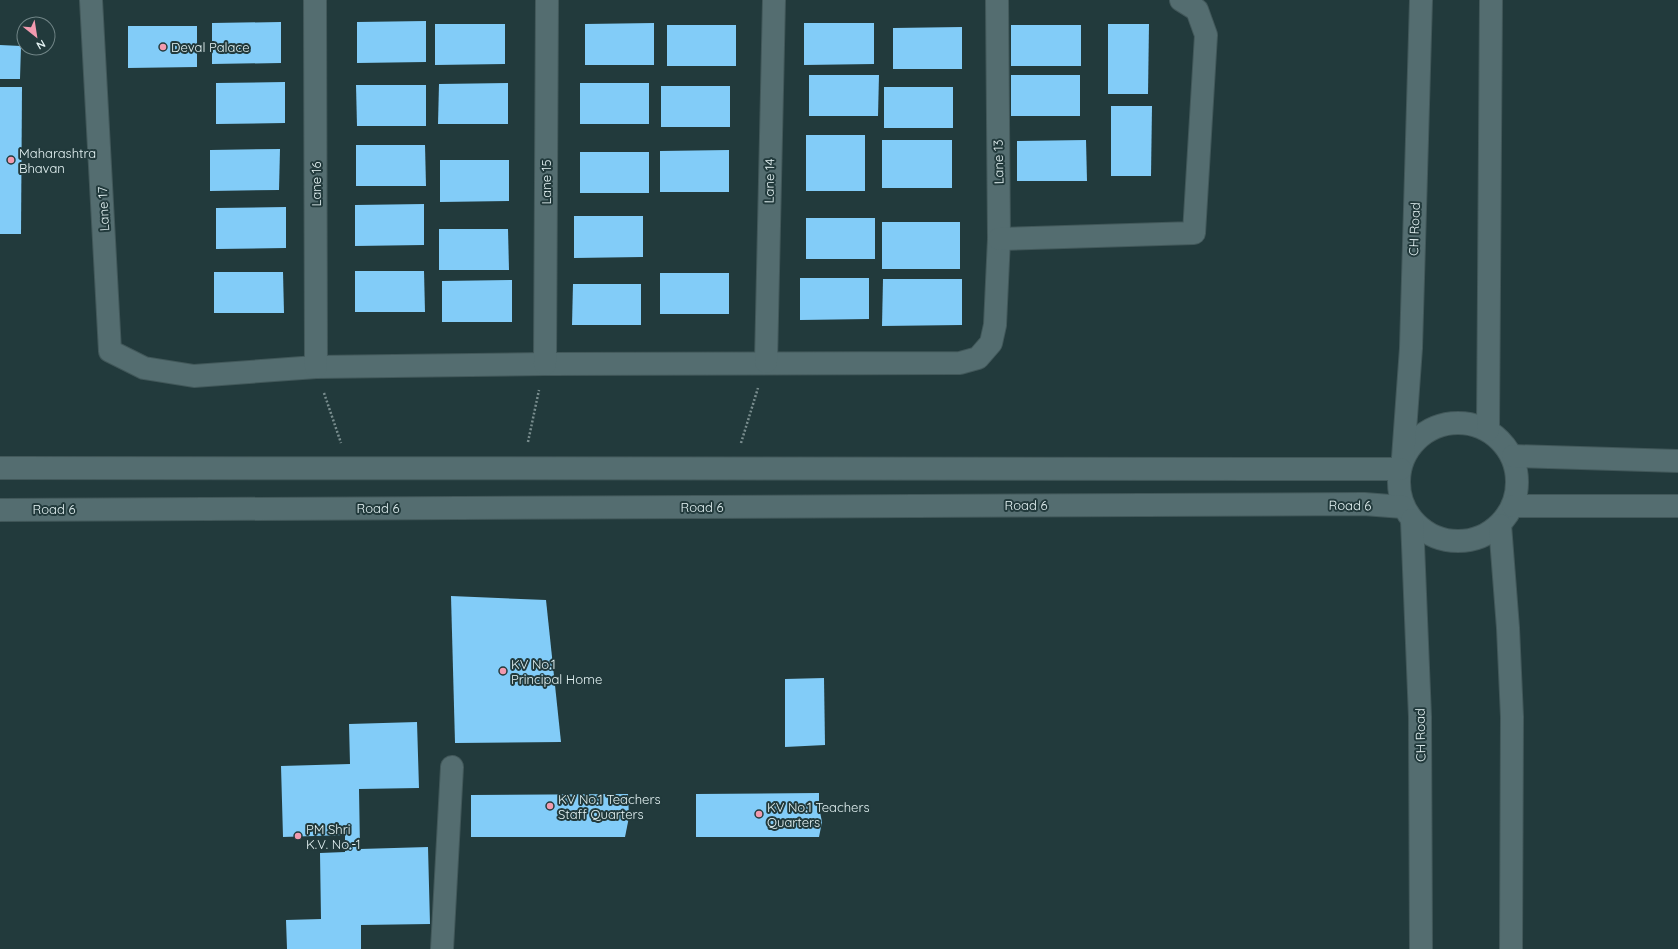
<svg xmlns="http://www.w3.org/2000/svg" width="1678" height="949" viewBox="0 0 1678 949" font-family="Quicksand,sans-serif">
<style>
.building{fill:#82ccf8}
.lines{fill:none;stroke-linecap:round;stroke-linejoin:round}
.minor-casing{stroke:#42585a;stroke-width:24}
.path{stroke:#798d8e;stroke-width:2.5;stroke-dasharray:2 2;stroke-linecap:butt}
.minor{stroke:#546d70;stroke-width:22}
.poi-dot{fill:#f29aaf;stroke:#223a3c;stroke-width:1.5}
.labels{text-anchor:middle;stroke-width:4;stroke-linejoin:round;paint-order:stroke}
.poi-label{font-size:13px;fill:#e6f4f5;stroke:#223a3c;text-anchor:start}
.street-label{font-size:13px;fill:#e6f4f5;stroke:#223a3c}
</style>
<rect width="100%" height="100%" fill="#223a3c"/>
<g class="building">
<polygon points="426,21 426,62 357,63 357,22"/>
<polygon points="281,22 281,63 212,64 212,23"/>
<polygon points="654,23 654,65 585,65 585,24"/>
<polygon points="804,23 874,23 874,64 804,65"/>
<polygon points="435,24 505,24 505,64 435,65"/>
<polygon points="1108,24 1149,24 1148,94 1108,94"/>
<rect x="667" y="25" width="69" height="41"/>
<rect x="1011" y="25" width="70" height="41"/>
<polygon points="128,26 197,26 197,67 128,68"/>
<polygon points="962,27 962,69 893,69 893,28"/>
<polygon points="0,45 21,46 20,79 0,79"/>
<polygon points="809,75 879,75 878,116 809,116"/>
<rect x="1011" y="75" width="69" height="41"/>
<polygon points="285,82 285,123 216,124 216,83"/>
<polygon points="508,83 508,124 438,124 439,84"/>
<rect x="580" y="83" width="69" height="41"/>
<polygon points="356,85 426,85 426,126 357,126"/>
<rect x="661" y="86" width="69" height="41"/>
<polygon points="0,87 22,87 21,234 0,234"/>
<rect x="884" y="87" width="69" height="41"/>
<polygon points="1111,106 1152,106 1151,176 1111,176"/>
<rect x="806" y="135" width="59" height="56"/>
<rect x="882" y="140" width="70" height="48"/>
<polygon points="1086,140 1087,181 1017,181 1017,141"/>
<polygon points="356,145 425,145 426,186 356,186"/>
<polygon points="280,149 279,190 210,191 210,150"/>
<polygon points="729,150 729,192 660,192 660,151"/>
<rect x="580" y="152" width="69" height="41"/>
<polygon points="440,160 509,160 509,201 440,202"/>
<polygon points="424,204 424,245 355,246 355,205"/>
<polygon points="286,207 286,248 216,249 216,208"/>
<polygon points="574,216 643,216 643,257 574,258"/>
<rect x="806" y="218" width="69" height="41"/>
<rect x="882" y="222" width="78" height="47"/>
<polygon points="439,229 508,229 509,270 439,270"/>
<polygon points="355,271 424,271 425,312 355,312"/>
<polygon points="214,272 283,272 284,313 214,313"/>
<rect x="660" y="273" width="69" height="41"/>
<polygon points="800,278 869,278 869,319 800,320"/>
<polygon points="883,279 962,279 962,325 882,326"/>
<polygon points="512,280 512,322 442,322 442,281"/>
<polygon points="573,284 641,284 641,325 572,325"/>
<polygon points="451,596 546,600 561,742 455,743"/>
<polygon points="824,678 825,745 785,747 785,679"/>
<polygon points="417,722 419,788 359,789 360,849 428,847 430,924 361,925 361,949 287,949 286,920 321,919 320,853 345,852 345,835 283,837 281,766 350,764 349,724"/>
<polygon points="819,793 819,807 822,822 819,837 696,837 696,794"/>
<polygon points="628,794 629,817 625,837 471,837 471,795"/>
</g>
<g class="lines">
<defs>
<g id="minor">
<polyline points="91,0 110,351 144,368 194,376 316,367 545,364 960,363 978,358 991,343 995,325 999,239 997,0"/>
<polyline points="315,0 316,367"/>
<polyline points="999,239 1194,233 1206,35 1197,10 1181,0"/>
<polyline points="766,362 774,0"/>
<polyline points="545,364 547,0"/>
<circle cx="1458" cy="482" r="59"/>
<polyline points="1488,430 1491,0"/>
<polyline points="1513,456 1678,461"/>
<polyline points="1403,458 1411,348 1421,0"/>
<polyline points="0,468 1400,469"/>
<polyline points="1513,506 1678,506"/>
<polyline points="0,510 1364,504 1403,507"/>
<polyline points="1412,520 1420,717 1421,949"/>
<polyline points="1500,525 1508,628 1512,717 1511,949"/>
<polyline points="442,949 452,767"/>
</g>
</defs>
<use href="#minor" class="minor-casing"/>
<g class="path">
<polyline points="324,393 341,443"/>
<polyline points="528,442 539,390"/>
<polyline points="741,443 758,388"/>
</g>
<use href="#minor" class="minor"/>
</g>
<g class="poi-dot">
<circle cx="163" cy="47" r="4"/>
<circle cx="11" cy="160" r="4"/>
<circle cx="503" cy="671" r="4"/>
<circle cx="550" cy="806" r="4"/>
<circle cx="759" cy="814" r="4"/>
<circle cx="298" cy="836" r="4"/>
</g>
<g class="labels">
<g class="poi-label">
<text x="171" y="52">Deval Palace</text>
<text x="19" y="158">Maharashtra<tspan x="19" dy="15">Bhavan</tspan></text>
<text x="511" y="669">KV No.1<tspan x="511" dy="15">Principal Home</tspan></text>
<text x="558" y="804">KV No.1 Teachers<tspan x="558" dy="15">Staff Quarters</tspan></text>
<text x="767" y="812">KV No.1 Teachers<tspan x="767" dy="15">Quarters</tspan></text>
<text x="306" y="834">PM Shri<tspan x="306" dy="15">K.V. No.-1</tspan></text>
</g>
<g class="street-label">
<text transform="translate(998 162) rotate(-91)" y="5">Lane 13</text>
<text transform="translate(769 181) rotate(-89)" y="5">Lane 14</text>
<text transform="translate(546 182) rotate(-90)" y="5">Lane 15</text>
<text transform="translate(316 184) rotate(-90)" y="5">Lane 16</text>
<text transform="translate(103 209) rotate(-93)" y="5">Lane 17</text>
<text transform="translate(1414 229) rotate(-88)" y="5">CH Road</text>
<text x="1026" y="510">Road 6</text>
<text transform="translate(1350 505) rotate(1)" y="5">Road 6</text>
<text x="702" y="512">Road 6</text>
<text x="378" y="513">Road 6</text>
<text x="54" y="514">Road 6</text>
<text transform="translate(1420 735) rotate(-91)" y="5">CH Road</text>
</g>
</g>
<g transform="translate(36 36) rotate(150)"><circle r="19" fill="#223a3c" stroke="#708486"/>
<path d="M0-3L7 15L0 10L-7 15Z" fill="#f29aaf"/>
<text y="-6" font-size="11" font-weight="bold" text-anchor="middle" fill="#e6f4f5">N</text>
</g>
</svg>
